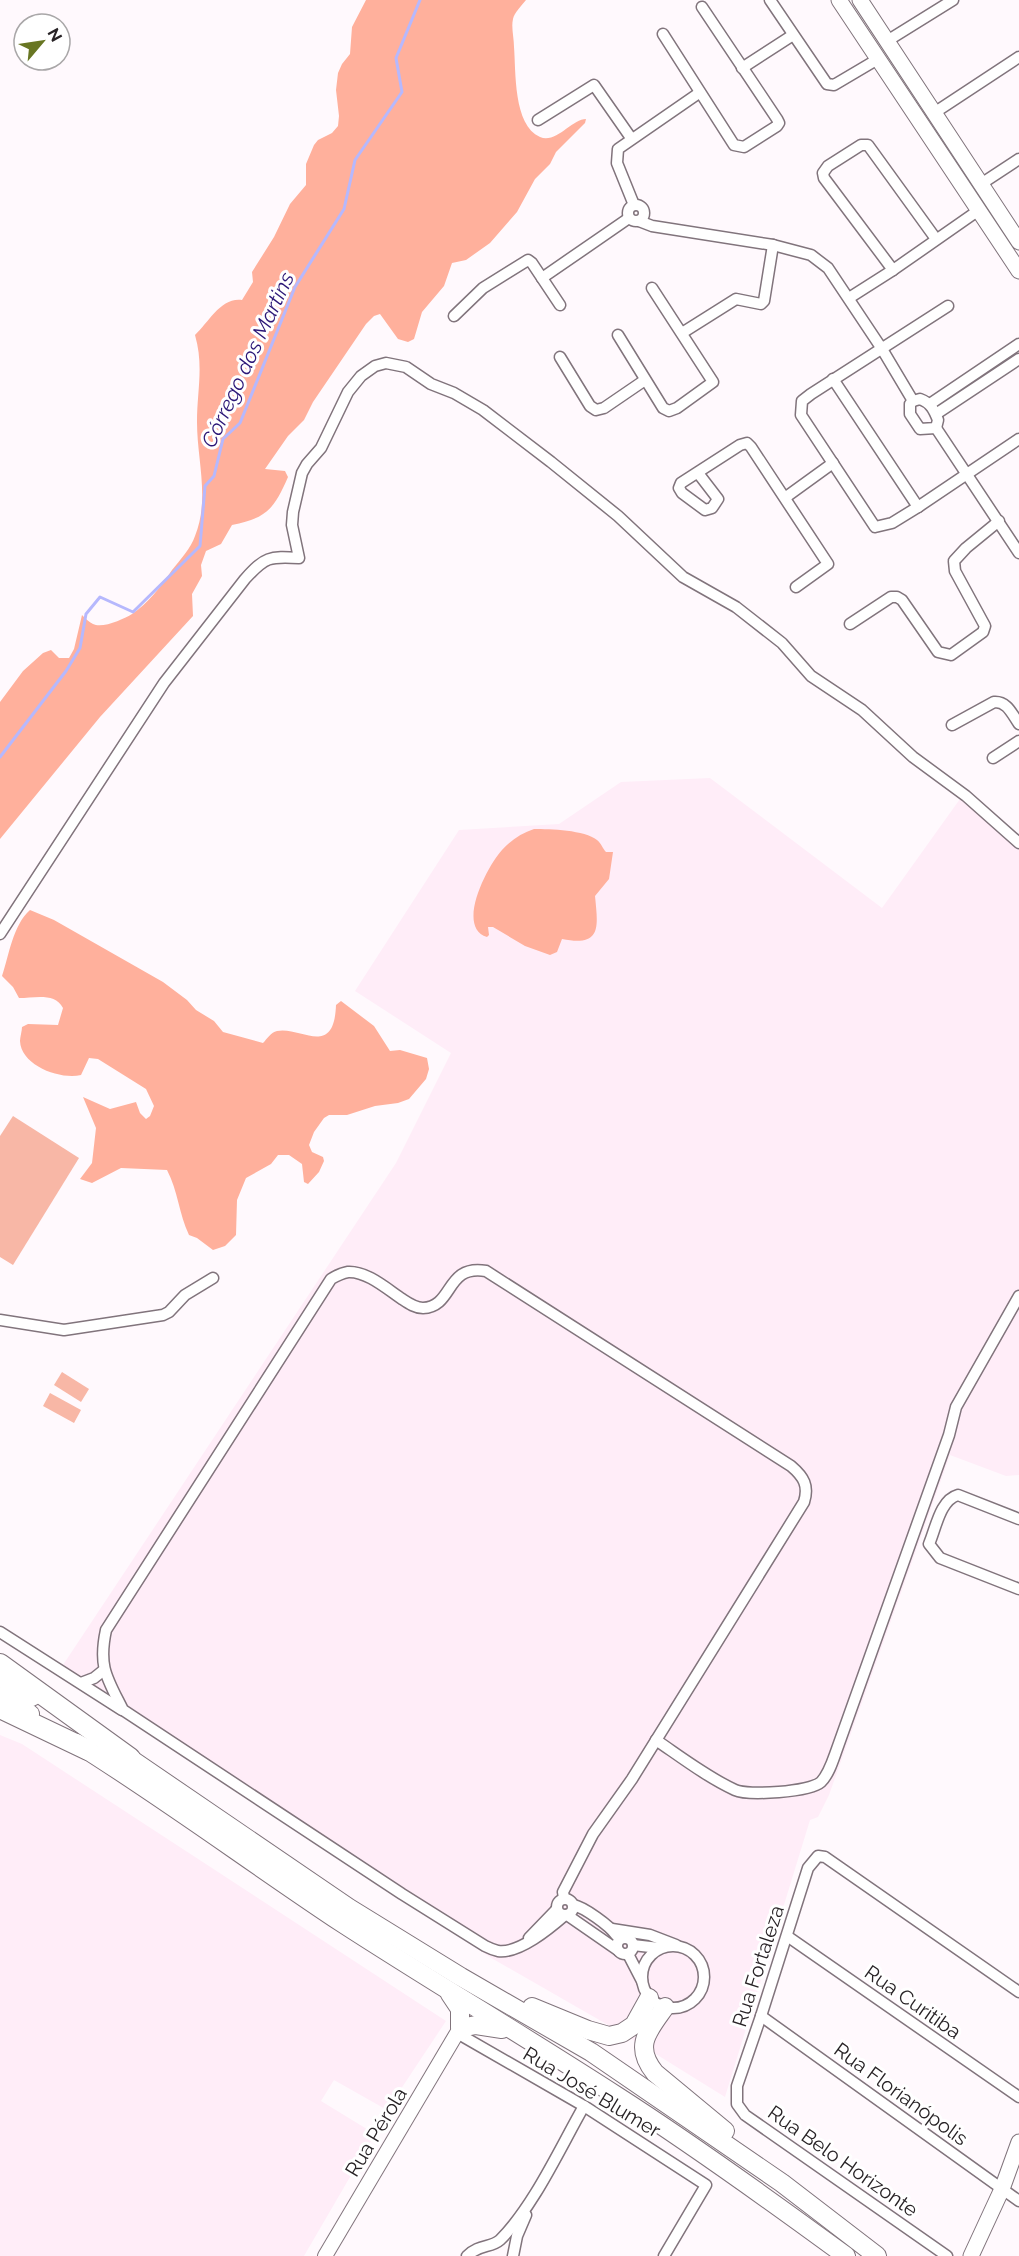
<svg xmlns="http://www.w3.org/2000/svg" width="1019" height="2256" viewBox="0 0 1019 2256" font-family="Raleway,sans-serif">
<style>
.built{fill:#ffedf8}
.green{fill:#f8b7a6}
.forest{fill:#ffb09c}
.lines{fill:none;stroke-linecap:round;stroke-linejoin:round}
.stream{stroke:#b6b8fd;stroke-width:3}
.minor-casing{stroke:#81747c;stroke-width:13}
.tertiary-casing{stroke:#81747c;stroke-width:16}
.secondary-casing{stroke:#81747c;stroke-width:17}
.trunk-casing{stroke:#81747c;stroke-width:20}
.motorway-casing{stroke:#81747c;stroke-width:22}
.minor{stroke:#fff;stroke-width:10}
.tertiary{stroke:#fff;stroke-width:14}
.secondary{stroke:#fff;stroke-width:15}
.trunk{stroke:#fff;stroke-width:18}
.motorway{stroke:#fff;stroke-width:20}
.labels{text-anchor:middle;stroke-width:6;stroke-linejoin:round;paint-order:stroke}
.street-label{font-size:20px;fill:#282326;stroke:#fff}
.water-label{font-size:21px;font-style:italic;fill:#2c1777;stroke:#fff}
</style>
<rect width="100%" height="100%" fill="#fff9fd"/>
<g class="built">
<polygon points="710,778 882,908 960,799 1019,847 1019,1475 1006,1476 950,1455 829,1795 818,1817 810,1820 725,2097 622,2033 493,1959 57,1674 396,1163 451,1053 355,991 459,830 559,824 621,782"/>
<polygon points="0,1735 22,1744 446,2021 387,2110 334,2080 321,2101 375,2134 304,2256 0,2256"/>
</g>
<g class="green">
<polygon points="13,1116 79,1158 13,1265 0,1257 0,1136"/>
<polygon points="62,1372 89,1389 81,1402 54,1385"/>
<polygon points="50,1393 81,1410 74,1423 43,1406"/>
</g>
<g class="forest">
<path d="M366,0H526C522,5 514,13 513,19C511,27 514,38 514,47C516,71 513,125 540,137C556,144 572,119 586,119L585,123L556,152L550,164L535,179L517,212L490,243L466,260L452,263L444,286L422,312L414,339L408,342L398,339L380,314L374,316L366,324L313,402L304,420L288,436L265,469L285,471L288,477C274,509 267,518 232,525L221,544L206,551L201,565L202,576L192,594L193,616L100,717L0,839V702L23,671L43,653L51,650L59,658H69L74,649L82,615C85,618 89,622 93,624C102,629 124,619 132,614C148,603 161,587 172,570C180,560 191,548 195,536C210,499 197,460 197,422C197,391 204,366 195,335C209,322 221,297 242,300L253,282L252,272L274,237L290,204L306,185V164L314,145L318,140L332,133L338,126L339,116L336,90L338,73L342,64L350,54L352,27Z"/>
<path d="M534,829C550,829 585,830 597,840C601,843 603,849 606,852H613L609,879L595,896C598,927 602,947 562,939L557,952L550,955L525,946L493,927H488L489,935L487,937C455,927 488,865 502,850C511,840 522,833 534,829Z"/>
<path d="M30,910L54,920L163,982L187,1000L196,1010L214,1021L223,1032L263,1043C267,1039 271,1032 277,1031C301,1026 334,1059 336,1005L341,1001L374,1026L390,1051L400,1050L427,1058L429,1069L426,1079L409,1099L398,1103L375,1106L347,1115H329L324,1118L314,1132L309,1145L312,1152L323,1157L324,1161L319,1172L308,1184L304,1182L302,1164L289,1155H278L271,1164L246,1178L237,1200L236,1235L225,1246L213,1250L197,1238L189,1235C179,1214 178,1191 167,1170L121,1168L92,1183L80,1179L92,1163L96,1128L83,1097L110,1109L136,1102L140,1113L146,1119L150,1116L154,1106L146,1089L98,1059L89,1058L81,1075C61,1080 21,1066 20,1041C20,1037 22,1031 22,1027L28,1024L58,1025L63,1008C55,992 34,998 19,998L13,987L2,976C9,955 13,925 30,910Z"/>
</g>
<g class="lines">
<polyline class="stream" points="0,757 66,671 80,648 86,614 100,597 133,612 200,546 205,486 214,476 223,439 240,423 295,287 344,209 355,160 402,92 396,58 420,0"/>
<defs>
<g id="minor">
<polyline points="770,0 827,84 834,85 878,59"/>
<polyline points="663,34 734,145 744,147 777,126 779,123 777,119 702,7"/>
<polyline points="887,41 953,0"/>
<polyline points="742,68 793,35"/>
<polyline points="934,113 1019,57"/>
<polyline points="538,120 594,85 631,138"/>
<polyline points="981,184 1019,159"/>
<circle cx="636" cy="213" r="8"/>
<polyline points="634,205 617,163 618,149 699,93"/>
<polyline points="639,221 652,226 773,245 811,255 828,268 882,349 913,401"/>
<polyline points="893,270 824,178 823,173 828,166 861,145 868,145 936,239"/>
<polyline points="542,278 629,218"/>
<polyline points="849,298 893,270 979,210"/>
<polyline points="948,306 811,394 802,401 801,415 875,527 892,523 918,507 1019,439"/>
<polyline points="454,316 483,288 528,260 532,263 560,305"/>
<polyline points="682,333 736,299 761,304 764,301 773,245"/>
<polyline points="618,335 663,408 669,411 677,408 713,382 652,288"/>
<polyline points="560,357 590,406 596,410 604,408 645,380"/>
<polyline points="833,379 918,507"/>
<path d="M920,399C931,403 934,410 938,420L936,428L920,429L910,414V404L913,401Z"/>
<polyline points="930,404 1019,344"/>
<polyline points="936,414 1019,359"/>
<polyline points="936,428 1019,553"/>
<polyline points="698,473 718,499 712,508 705,510 682,493 679,488 681,483 740,445 747,443 751,447 828,564 796,587"/>
<polyline points="786,497 833,463"/>
<polyline points="850,624 891,597 897,597 902,600 938,652 951,655 983,632 985,626 955,571 954,561 966,548 999,521"/>
<path d="M952,725L994,702C1007,701 1012,714 1019,724"/>
<polyline points="993,758 1019,741"/>
<path d="M0,934L164,683L245,579C265,557 269,556 299,558L292,525L293,512L302,473L307,464L321,448L348,392L361,376L375,366L386,363L406,367L431,384L454,393L483,410L551,462L618,516L683,577L736,607L782,643L811,676L862,710L913,757L966,796L1019,843"/>
<polyline points="0,1320 64,1330 163,1315 169,1312 185,1295 213,1278"/>
<path d="M1019,1519L958,1495C940,1500 936,1528 929,1544L940,1558L1019,1589"/>
<polyline points="0,1632 122,1710"/>
<polyline points="81,1683 94,1678 104,1670"/>
<path d="M656,1740C681,1757 707,1777 735,1790C748,1796 810,1792 821,1782C829,1774 833,1760 837,1749L949,1435L956,1407L1019,1296"/>
<path d="M564,1898L563,1892L593,1834L632,1779L804,1502C809,1486 804,1477 791,1466L486,1271C445,1264 454,1307 423,1308C415,1308 408,1303 402,1299C387,1289 367,1271 348,1272C342,1273 336,1276 331,1279L106,1630C98,1667 107,1678 123,1710L402,1894L485,1946C489,1948 494,1950 498,1951C519,1954 550,1928 565,1915"/>
<circle cx="565" cy="1907" r="8"/>
<path d="M573,1905C584,1907 610,1926 616,1935"/>
<polyline points="567,1915 619,1951"/>
<polyline points="612,1929 650,1935 676,1945"/>
<polyline points="787,1936 1019,2097"/>
<circle cx="625" cy="1946" r="8"/>
<polyline points="529,1938 557,1909"/>
<polyline points="633,1945 659,1948"/>
<circle cx="673" cy="1977" r="31"/>
<polyline points="628,1954 642,1981"/>
<polyline points="761,2016 1019,2201"/>
<polyline points="457,2033 584,2106 706,2185 664,2256"/>
<path d="M467,2256C479,2244 491,2248 500,2240C534,2206 560,2148 584,2106"/>
<polyline points="513,2256 517,2236 526,2215"/>
<polyline points="947,2256 745,2115 737,2104 737,2086 761,2016 808,1868 818,1856 825,1857 1019,1992"/>
</g>
<polyline id="tertiary" points="325,2256 460,2028"/>
<g id="secondary">
<polyline points="839,0 1019,271"/>
<polyline points="860,0 1019,242"/>
<polyline points="971,2256 1002,2189 1019,2142"/>
</g>
<g id="trunk">
<polyline points="0,1677 32,1697"/>
<polyline points="0,1696 30,1714"/>
<path d="M76,1743C167,1800 253,1864 342,1923C433,1982 526,2037 617,2096C695,2146 771,2201 846,2256"/>
<polyline points="119,1751 349,1908 461,1977 591,2052 782,2183 877,2256"/>
<polyline points="450,1994 460,2009 460,2028 476,2025 502,2029"/>
<polyline points="532,2007 588,2030 609,2036 622,2033 634,2025 649,1998"/>
<path d="M665,2007C648,2031 633,2046 655,2073L725,2131"/>
</g>
<g id="motorway">
<polyline points="0,1664 130,1758"/>
<polyline points="0,1708 88,1750"/>
</g>
</defs>
<use href="#minor" class="minor-casing"/>
<use href="#tertiary" class="tertiary-casing"/>
<use href="#secondary" class="secondary-casing"/>
<use href="#trunk" class="trunk-casing"/>
<use href="#motorway" class="motorway-casing"/>
<use href="#minor" class="minor"/>
<use href="#tertiary" class="tertiary"/>
<use href="#secondary" class="secondary"/>
<use href="#trunk" class="trunk"/>
<use href="#motorway" class="motorway"/>
</g>
<g class="labels">
<g class="street-label">
<text transform="translate(758 1966) rotate(-72)" y="7">Rua Fortaleza</text>
<text transform="translate(913 2002) rotate(35)" y="7">Rua Curitiba</text>
<text transform="translate(592 2092) rotate(31)" y="7">Rua José Blumer</text>
<text transform="translate(901 2094) rotate(36)" y="7">Rua Florianópolis</text>
<text transform="translate(376 2132) rotate(-59)" y="7">Rua Pérola</text>
<text transform="translate(843 2161) rotate(35)" y="7">Rua Belo Horizonte</text>
</g>
<g class="water-label">
<text transform="translate(248 360) rotate(-65)" y="7">Córrego dos Martins</text>
</g>
</g>
<g transform="translate(42 42) rotate(61)"><circle r="28" fill="#ffffff" stroke="#a9a7a8" stroke-width="1.5"/>
<path d="M0-4.5L10 22L0 15L-10 22Z" fill="#687623"/>
<text y="-9" font-size="16" font-weight="bold" text-anchor="middle" fill="#282326">N</text>
</g>
</svg>
